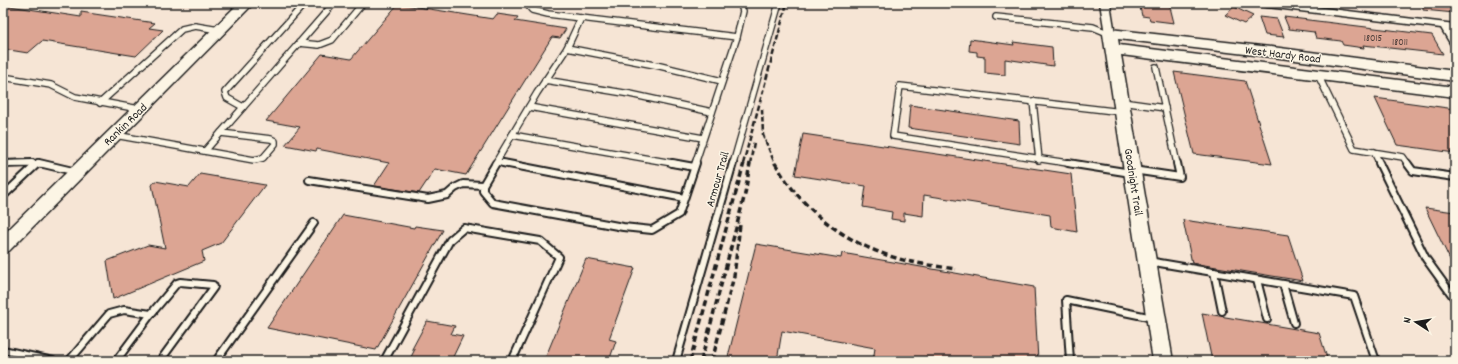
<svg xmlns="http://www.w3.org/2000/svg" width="1458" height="364" viewBox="0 0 1458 364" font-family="Dekko,sans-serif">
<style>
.building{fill:#dca593;stroke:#1c1c1c}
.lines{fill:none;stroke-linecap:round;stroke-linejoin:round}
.lane-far1-casing{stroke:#1c1c1c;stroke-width:8}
.lane-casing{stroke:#1c1c1c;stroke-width:10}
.street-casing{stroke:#1c1c1c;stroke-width:3}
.secondary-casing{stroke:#1c1c1c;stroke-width:3}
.lane-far1{stroke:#fcf5e5;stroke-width:5.5}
.lane{stroke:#fcf5e5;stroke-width:6}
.street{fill:#fcf5e5;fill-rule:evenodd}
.secondary{fill:#fcf5e5;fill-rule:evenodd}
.rail-far1{stroke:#1c1c1c;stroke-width:2.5;stroke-dasharray:5.5 2.5;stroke-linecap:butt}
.rail{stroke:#1c1c1c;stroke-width:3.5;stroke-dasharray:6 3.5;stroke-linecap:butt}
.labels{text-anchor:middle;stroke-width:3;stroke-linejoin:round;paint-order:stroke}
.number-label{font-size:10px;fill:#4c3e3a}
.street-label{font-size:12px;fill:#1c1c1c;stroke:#fcf5e5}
</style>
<rect width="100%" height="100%" fill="#f6e5d5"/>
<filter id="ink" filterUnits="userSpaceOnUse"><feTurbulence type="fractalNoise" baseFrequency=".025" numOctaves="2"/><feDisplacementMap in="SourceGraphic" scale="8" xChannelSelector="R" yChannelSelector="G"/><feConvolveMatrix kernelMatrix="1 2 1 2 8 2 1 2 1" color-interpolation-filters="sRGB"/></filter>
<g filter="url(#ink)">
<g class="building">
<polygon points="1139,3 1169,3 1174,23 1150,20 1149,17 1142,16"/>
<polygon points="1423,3 1452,3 1455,8 1455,13 1423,10"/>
<polygon points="398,4 493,19 497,14 518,17 515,21 566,29 560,38 552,37 466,175 435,169 419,193 374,186 389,163 317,149 316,151 285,145 300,127 266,121 322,54 351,59"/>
<polygon points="3,5 81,17 81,12 155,23 149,28 163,30 136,56 42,41 28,53 3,49"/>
<polygon points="1234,7 1253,16 1244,24 1225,15"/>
<polygon points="1259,17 1277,19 1284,37 1265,35"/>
<polygon points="1284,17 1432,35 1443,54 1363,45 1364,48 1343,45 1341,41 1316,38 1314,32 1289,29"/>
<polygon points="970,39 1014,45 1013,42 1052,47 1053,66 1005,59 1005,75 985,73 985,57 977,56 977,52 969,51"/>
<polygon points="1174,72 1245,81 1272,164 1194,154"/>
<polygon points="1375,98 1455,109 1455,153 1397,145"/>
<polygon points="910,105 1019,121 1020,144 908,128"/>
<polygon points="803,134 1071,174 1077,232 1051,227 1050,215 924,195 923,216 904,213 904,221 891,219 892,212 863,207 866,186 795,175"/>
<polygon points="200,174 265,185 221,243 202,251 204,261 113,299 107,261 148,245 165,248 152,185 155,181 189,187"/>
<polygon points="1425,208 1455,212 1455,270"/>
<polygon points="343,215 414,228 415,226 443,230 376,350 267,328"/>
<polygon points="1183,220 1288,235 1303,281 1192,263"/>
<polygon points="756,244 841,258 842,253 1034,287 1038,361 944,361 929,358 929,361 873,361 875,348 782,331 777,361 748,361 728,357"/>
<polygon points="586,259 635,268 609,339 616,341 609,361 544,361"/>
<polygon points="1202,313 1319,333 1328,361 1212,361"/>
<polygon points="427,321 455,326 451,334 463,336 451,361 409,361 415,349 412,349"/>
</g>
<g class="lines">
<defs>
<g id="lane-far1">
<polyline points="526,3 532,10 548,14 737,37"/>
<polyline points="996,17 1093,27 1110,34"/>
<polyline points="299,43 319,45 332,40 363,3"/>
<polyline points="567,48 581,18"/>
<polyline points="1156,67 1177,164"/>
<polyline points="1318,75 1354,149 1403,157 1408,164"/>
<polyline points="3,77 51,85 75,97 139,109"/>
<polyline points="545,80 630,94 712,112"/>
<polyline points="1033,101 1039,160"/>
<polyline points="1122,102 1165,108"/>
<polyline points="100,103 182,29 195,26 219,30"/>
<polyline points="243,107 227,98 225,92 305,3"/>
<polyline points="529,107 703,138"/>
<polyline points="115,135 254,160 263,158 275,144 275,141 271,139 221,133"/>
<polyline points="512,135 678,164"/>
<polyline points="205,151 334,3"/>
<polyline points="1374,152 1380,164"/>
<polyline points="497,162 508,164"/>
<polyline points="3,164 43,164"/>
<polyline points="37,164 38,163"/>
<polyline points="495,164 537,93 567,48 660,66 722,81"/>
<polyline points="695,164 737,37 743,11 741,5 737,3"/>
<polyline points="733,164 779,3"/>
<polyline points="1074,164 893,136 900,86 1122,112"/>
</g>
<g id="lane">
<polyline points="39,163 77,172"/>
<polyline points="503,163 684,198"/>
<polyline points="672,163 694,167"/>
<polyline points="1068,163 1131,173"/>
<polyline points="1379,163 1426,259 1455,299"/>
<polyline points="1407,163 1413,171 1455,177"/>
<polyline points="3,164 32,163"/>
<polyline points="1133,170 1180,177 1177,163"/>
<polyline points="309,180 428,199 447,195 455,188 463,184 483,185 483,191 493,203 623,227 652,230 679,214 696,163"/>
<polyline points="483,185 496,163"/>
<polyline points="3,196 38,163"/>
<polyline points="1148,261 1354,296 1376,361"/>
<polyline points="1214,272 1222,311"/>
<polyline points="1257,280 1267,319"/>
<polyline points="1283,284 1294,323"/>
<polyline points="3,350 53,361"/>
<polyline points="69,361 109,314 124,310 151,314 177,283 180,282 213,285 214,287 160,361"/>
<polyline points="116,361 151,314"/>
<polyline points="216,361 314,223"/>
<polyline points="384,361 450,240 464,228 540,241 559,257 512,361"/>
<polyline points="676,361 733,163"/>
<polyline points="1070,361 1066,300 1153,318"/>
</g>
<g id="street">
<polygon points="1100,3 1110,3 1115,34 1114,36 1110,37 1105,34"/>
<polygon points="1253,3 1282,3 1455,24 1455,30 1451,30 1455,35 1455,46 1451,45 1441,28 1258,6"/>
</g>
<g id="secondary">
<polygon points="239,3 254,3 9,251 3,253 3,235"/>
<polygon points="1110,29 1280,48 1455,71 1455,81 1280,58 1118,39 1119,45 1455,87 1455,97 1121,55 1173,361 1153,361 1103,34 1105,31"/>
</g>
</defs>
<use href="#lane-far1" class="lane-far1-casing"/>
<use href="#lane" class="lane-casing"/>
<use href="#street" class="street-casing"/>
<use href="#secondary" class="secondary-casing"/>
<use href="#lane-far1" class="lane-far1"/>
<use href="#lane" class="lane"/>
<use href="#street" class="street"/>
<use href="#secondary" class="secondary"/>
<g class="rail-far1">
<polyline points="762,109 763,135 775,164"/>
<polyline points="743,164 787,3"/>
<polyline points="750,164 754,142"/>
</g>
<g class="rail">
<path d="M775,163C801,209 845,243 896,258C916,264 936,266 956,269"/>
<polyline points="690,361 744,163"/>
<polyline points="701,361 745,194 750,163"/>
<polyline points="712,361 734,276 740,224"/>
</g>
</g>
</g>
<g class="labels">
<g class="number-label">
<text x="1373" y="41">18015</text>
<text x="1400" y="45">18011</text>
</g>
<g class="street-label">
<text transform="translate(1283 54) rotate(7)" y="4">West Hardy Road</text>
<text transform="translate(125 124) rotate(-44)" y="4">Rankin Road</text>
<text transform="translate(717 179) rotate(-74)" y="4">Armour Trail</text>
<text transform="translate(1134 182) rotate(81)" y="4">Goodnight Trail</text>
</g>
</g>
<rect width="1458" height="364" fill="none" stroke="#fcf5e5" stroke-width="16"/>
<rect x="8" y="8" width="1442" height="348" fill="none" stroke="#1c1c1c" stroke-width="1.5" filter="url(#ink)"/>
<g transform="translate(1416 322) rotate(282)" stroke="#fcf5e5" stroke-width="3" paint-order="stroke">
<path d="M0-3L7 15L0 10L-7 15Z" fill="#1c1c1c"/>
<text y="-6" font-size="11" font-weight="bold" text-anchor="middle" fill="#1c1c1c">N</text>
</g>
</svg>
